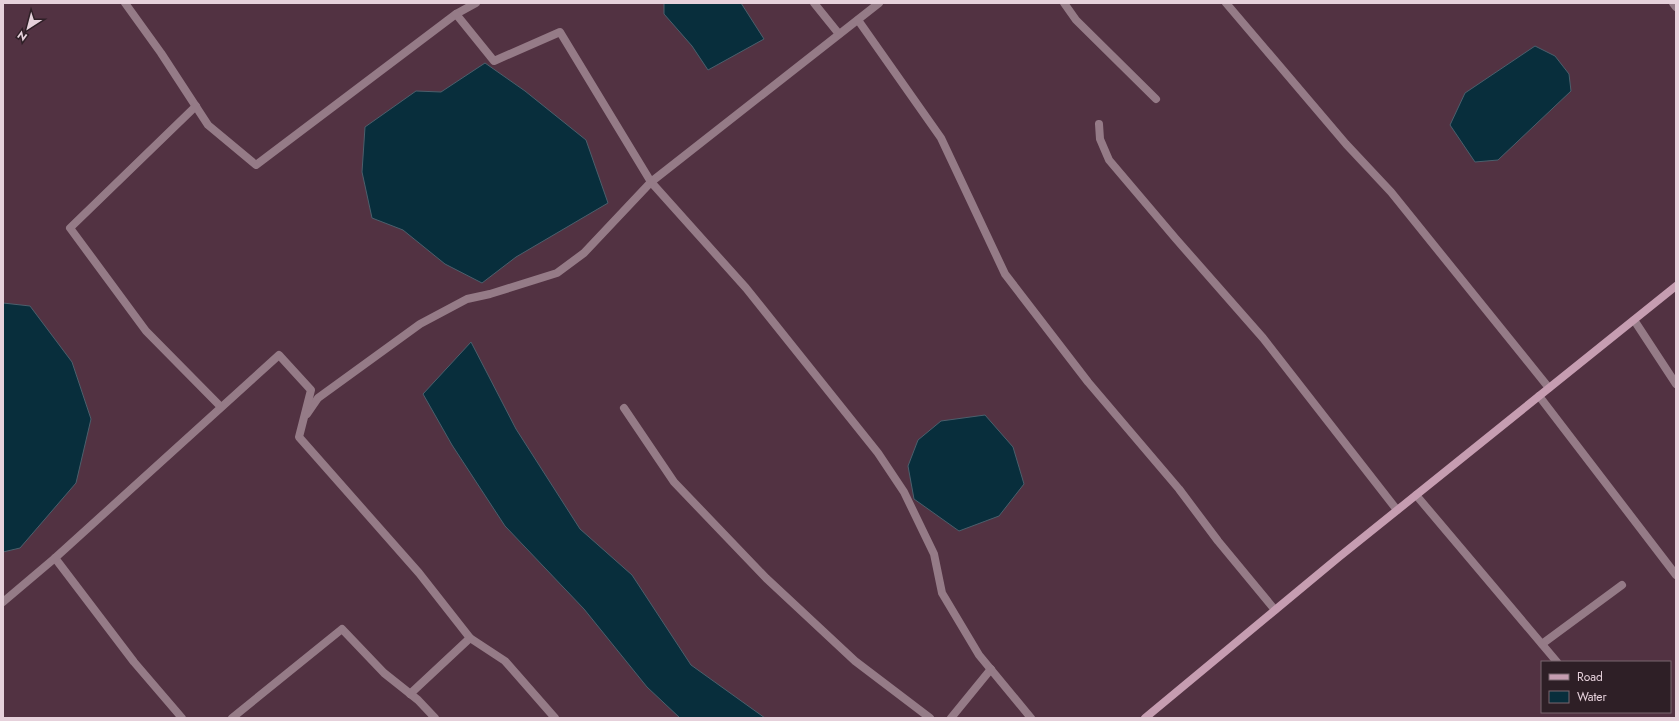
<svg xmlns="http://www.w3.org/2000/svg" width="1679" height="721" viewBox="0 0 1679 721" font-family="Jost,sans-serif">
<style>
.water{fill:#082e3c;stroke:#4b5f6c}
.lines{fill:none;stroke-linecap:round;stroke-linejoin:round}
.street{stroke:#957b87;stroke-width:8}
.secondary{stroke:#c69db1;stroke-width:8}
</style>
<rect width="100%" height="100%" fill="#523242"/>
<g class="water">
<polygon points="664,3 741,3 764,39 708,70 692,46 664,14"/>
<polygon points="1535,46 1555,56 1569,74 1571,91 1498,160 1475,162 1450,125 1465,93"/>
<polygon points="485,63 525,91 586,140 608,203 516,257 482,283 445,264 403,230 372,218 362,172 365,127 416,91 441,92"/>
<polygon points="3,303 30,306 72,362 91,419 76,483 20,548 3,552"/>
<polygon points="471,342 516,429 580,529 632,575 691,665 765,718 680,718 647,687 584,609 505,526 452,445 423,394"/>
<polygon points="985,415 1013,447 1024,484 999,516 959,531 914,499 908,466 918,440 941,421"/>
</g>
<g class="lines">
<g class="street">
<polyline points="125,3 161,53 208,125 256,165 456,14 476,3"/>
<polyline points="814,3 839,34"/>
<polyline points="1064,3 1076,20 1156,99"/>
<polyline points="1226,3 1346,144 1391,192 1549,388"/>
<polyline points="1673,3 1676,7"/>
<polyline points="456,14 494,61 560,32 651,182 746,288 878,453 904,492 934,554 942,593 979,655 1031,718"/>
<polyline points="858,20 941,138 1005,274 1088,382 1179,489 1218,541 1275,610"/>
<polyline points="196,106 70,228 146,331 221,407"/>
<polyline points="1099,124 1100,139 1109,160 1176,239 1263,338 1397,510"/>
<polyline points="1634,320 1676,384"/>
<polyline points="1539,396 1676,575"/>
<polyline points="624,408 674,482 766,578 855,661 930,718"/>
<polyline points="307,414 318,398 420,324 467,299 490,294 557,273 584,253 651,182 879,3"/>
<polyline points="1416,495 1557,662"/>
<polyline points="55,558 134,662 182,718"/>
<polyline points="3,602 55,558 279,355 311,390 299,437 419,573 470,638 505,661 555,718"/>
<polyline points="1542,644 1622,585"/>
<polyline points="410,694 470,638"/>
<polyline points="232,718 342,629 384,673 418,700 435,718"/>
<polyline points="951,718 991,669"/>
</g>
<polyline class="secondary" points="1145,718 1339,557 1676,286"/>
</g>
<rect width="1679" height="721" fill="none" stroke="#e6d1db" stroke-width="8"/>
<rect x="1541" y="661" width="130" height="52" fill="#2e1f26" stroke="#78666e"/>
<rect x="1549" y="674" width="20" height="6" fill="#c69db1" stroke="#78666e"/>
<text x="1577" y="681" font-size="12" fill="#e6d1db">Road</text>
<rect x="1549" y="691" width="20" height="12" fill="#082e3c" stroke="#78666e"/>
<text x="1577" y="701" font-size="12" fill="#e6d1db">Water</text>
<g transform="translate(28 28) rotate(216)" stroke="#2e1f26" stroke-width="3" paint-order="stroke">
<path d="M0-3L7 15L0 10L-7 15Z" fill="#e6d1db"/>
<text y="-6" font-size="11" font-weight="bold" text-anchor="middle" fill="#e6d1db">N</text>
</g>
</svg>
